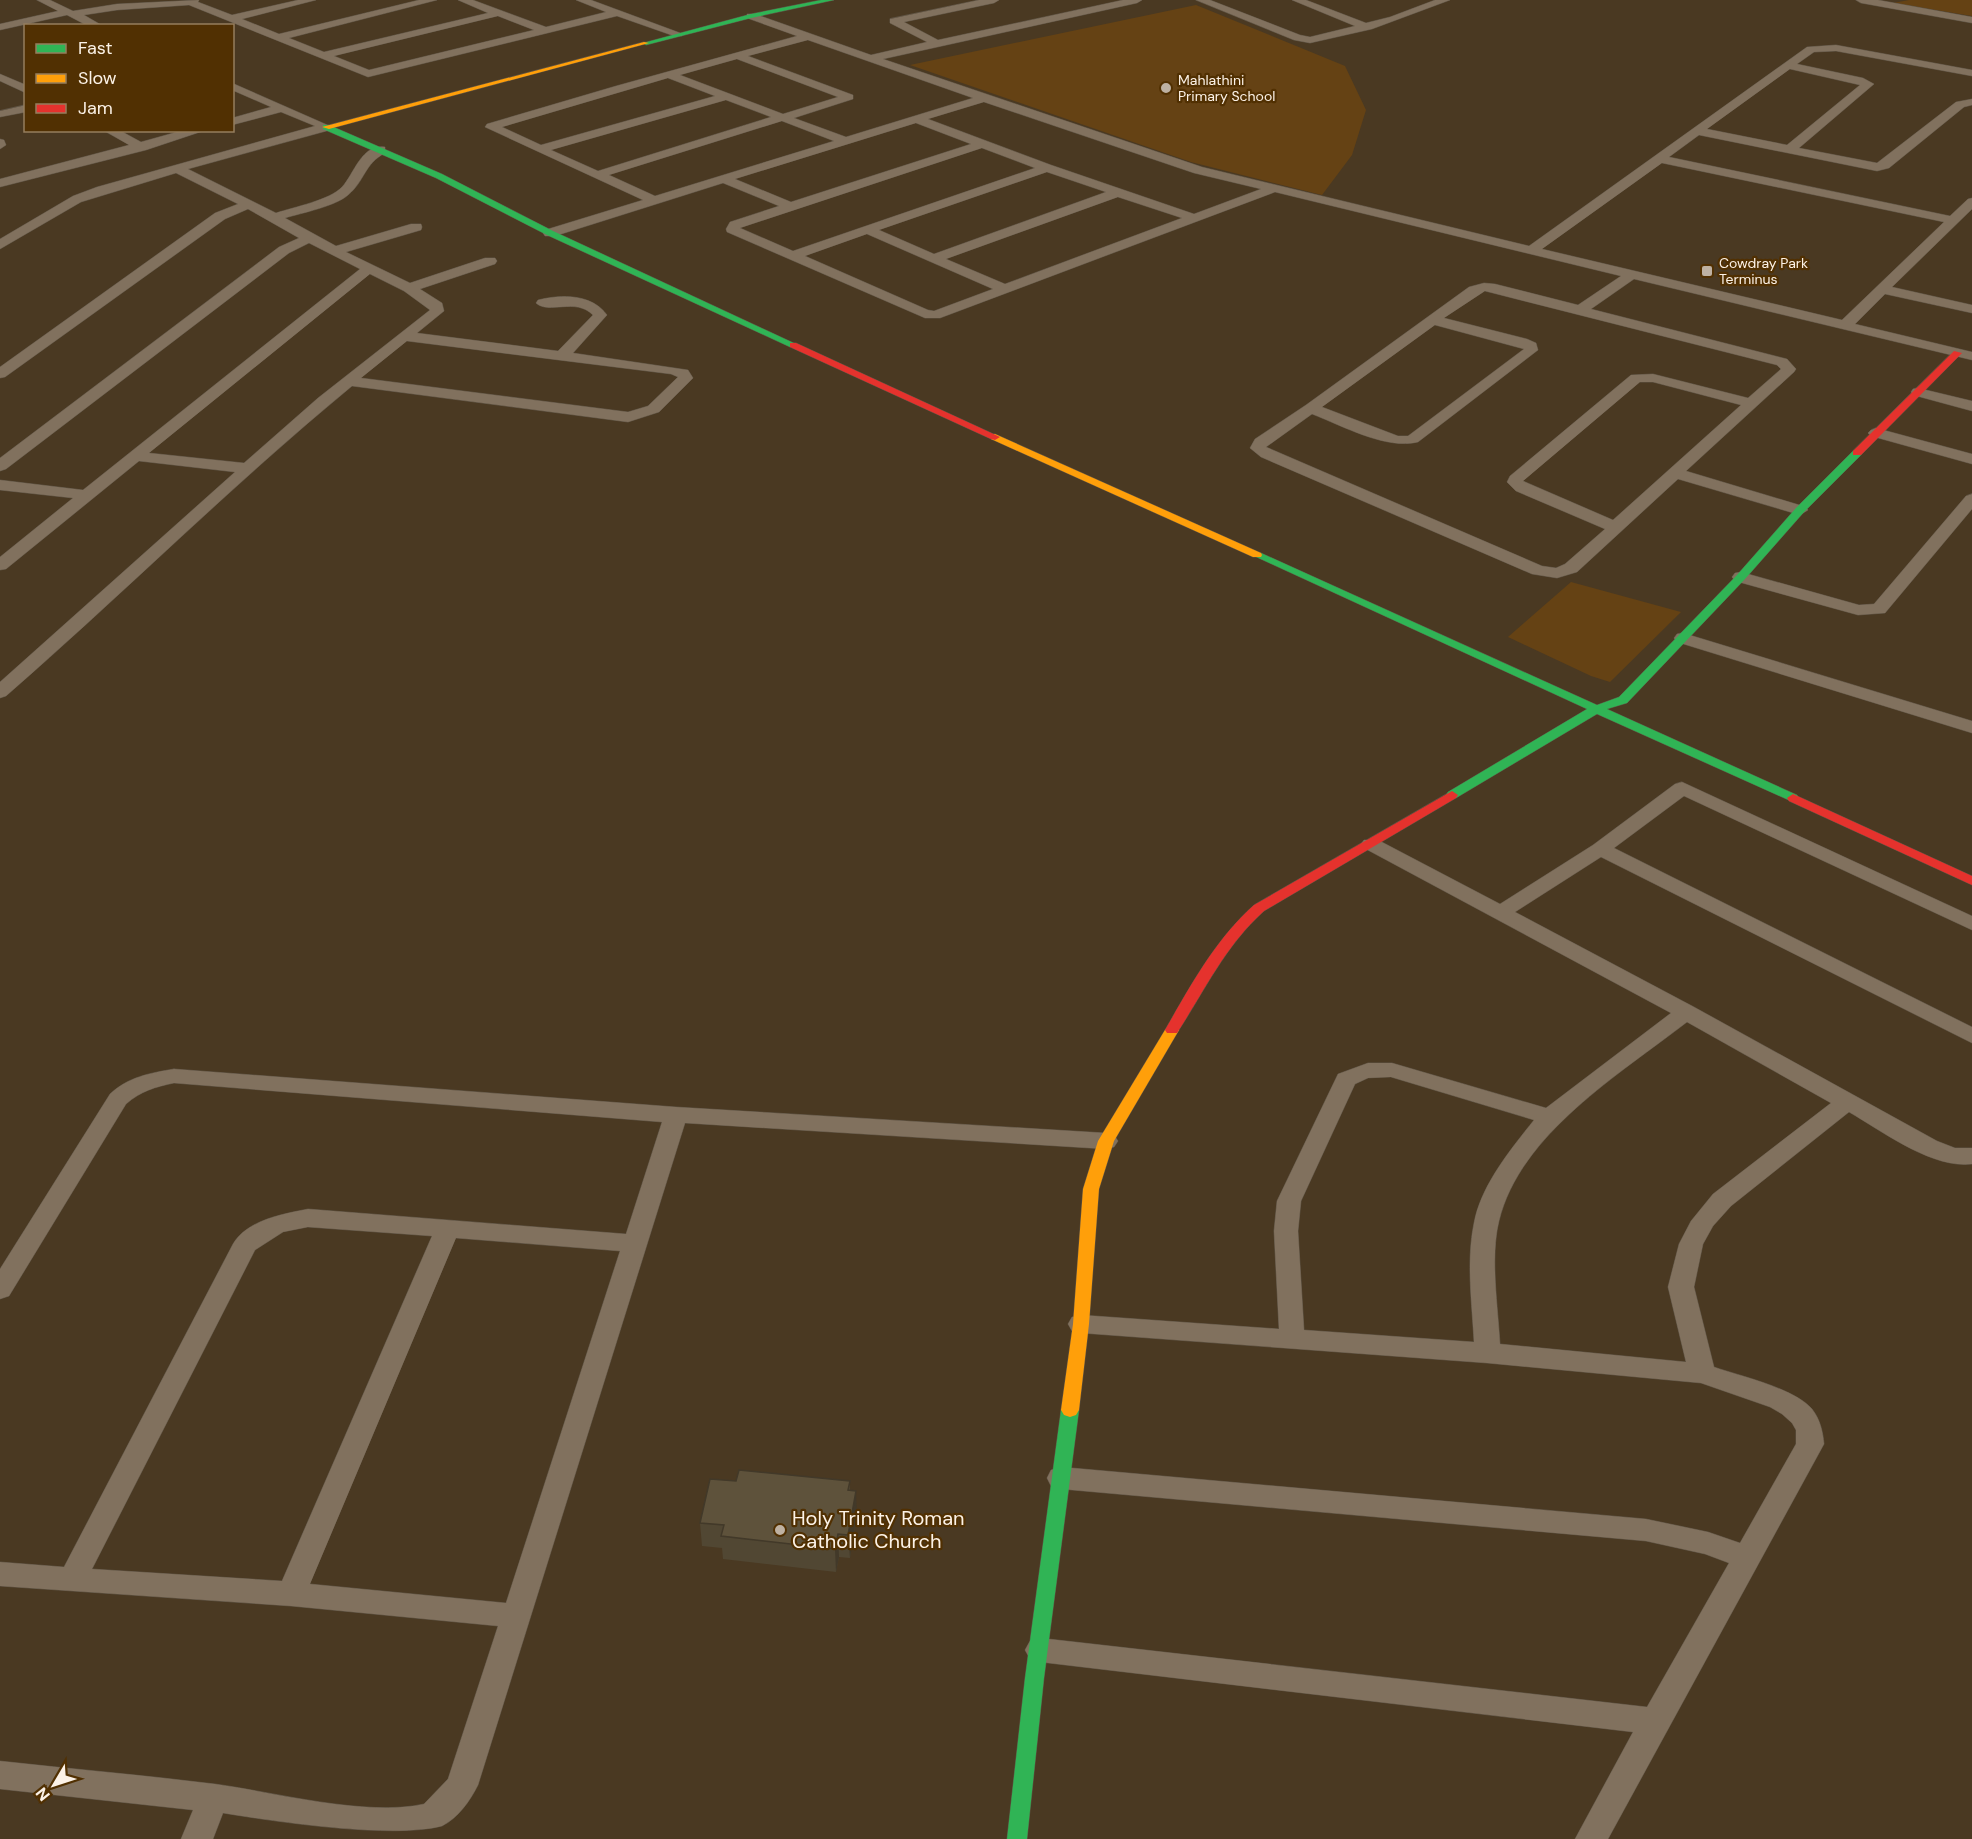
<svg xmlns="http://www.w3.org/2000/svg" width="1972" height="1839" viewBox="0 0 1972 1839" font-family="'DM Sans',sans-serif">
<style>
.built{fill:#654214}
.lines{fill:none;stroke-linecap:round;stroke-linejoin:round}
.street-casing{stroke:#5f5445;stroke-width:1}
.fast-casing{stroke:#5f5445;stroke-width:1}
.slow-casing{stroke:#5f5445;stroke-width:1}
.jam-casing{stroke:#5f5445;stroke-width:1}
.street{fill:#81715e;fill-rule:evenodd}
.fast{fill:#30b455;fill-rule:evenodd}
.slow{fill:#ff9f0a;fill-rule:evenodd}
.jam{fill:#e5322d;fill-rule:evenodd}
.wall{fill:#514733}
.shaded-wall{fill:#423929}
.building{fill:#5e523b;stroke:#423929;stroke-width:1.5}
.poi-dot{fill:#beb1a2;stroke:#513002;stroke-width:2}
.labels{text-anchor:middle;stroke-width:4.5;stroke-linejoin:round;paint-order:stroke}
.far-poi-label{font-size:14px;fill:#fcf2e7;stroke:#513002;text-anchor:start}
.near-poi-label{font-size:20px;fill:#fcf2e7;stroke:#513002;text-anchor:start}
</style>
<rect width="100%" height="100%" fill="#4a3922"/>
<g class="built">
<polygon points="1909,0 1972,0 1972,16 1893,3"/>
<polygon points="1196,5 1345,66 1366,110 1352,155 1322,195 1191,162 910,65"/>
<polygon points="1571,582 1681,612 1610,682 1591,676 1508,637"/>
</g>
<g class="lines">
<defs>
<g id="street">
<path d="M37,0H50L73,11L117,4L199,0L198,2L232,15L298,0H316L242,19L279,34L419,0H437L289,38L324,52L488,13L458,0H473L546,27L606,12L576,0H591L683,34L682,36H674L617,16L368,77L189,5L117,10L84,15L103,26H88L67,15L0,30V24L58,11ZM498,16L534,30L369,70L334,56Z"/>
<path d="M979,0H999L994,3L904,22L938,40L1123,0H1142L1137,3L883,59L1202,167L1529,246L1807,47L1836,45L1972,70V76L1836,51L1814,52L1797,64L1863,78L1874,84L1799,148L1877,163L1956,102L1972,99V105L1964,107L1889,168L1877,171L1699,135L1669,157L1950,216L1968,199L1972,198V209L1892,287L1972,305V313L1885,294L1855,324L1972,352V360L1634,279L1591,309L1787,359L1796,369L1794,372L1686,471L1806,507L1808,510L1800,515L1678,479L1577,572L1557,578L1532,574L1261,457L1250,448L1255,439L1306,405L1469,287L1484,283L1495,284L1578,305L1621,276L1275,192L940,318H925L727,232L726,229L730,222L779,206L723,183L555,236H545L543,233L545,230L643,200L485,127L487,124L616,86L797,36L747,18V14H755L871,55L927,42L890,23V19ZM808,40L973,98L846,137L794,118L853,99V95L748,56ZM737,59L838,97L783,114L680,75ZM1790,69L1860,85L1787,145L1707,129ZM668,78L715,96L541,145L502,127ZM726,100L771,117L598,171L551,150ZM984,102L1194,173L1261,189L1194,214L1051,165L928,119ZM782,121L834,141L655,196L609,175ZM916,123L971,144L791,202L735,179ZM982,148L1035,168L793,251L740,228ZM1662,163L1944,222L1842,320L1542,249ZM1047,172L1106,192L934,254L879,230ZM1118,197L1182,218L1005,284L946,259ZM867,234L993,289L934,311L928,310L805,256ZM1485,291L1777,365L1781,369L1748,398L1653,374L1631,375L1510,476L1507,482L1516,491L1605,529L1565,564L1556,568L1542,566L1266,447L1312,414C1343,426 1386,450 1418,442L1538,350L1536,343L1527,339L1444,318ZM1435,325L1524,349L1408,436H1398L1322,407ZM1640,382H1653L1741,405L1613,520L1523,481Z"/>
<polygon points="1196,0 1210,0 1300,35 1310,37 1355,26 1292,0 1306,0 1366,23 1390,17 1435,0 1450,0 1372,29 1310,43 1294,40"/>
<polygon points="1856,0 1878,0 1972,17 1972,23 1861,3"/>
<polygon points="0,74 26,85 26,93 0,81"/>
<path d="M232,83L332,127L330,130L188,169L276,213C294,207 330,200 342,187C354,174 362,143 385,147V153C364,164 365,181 348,195C336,206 302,213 285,218L336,246L411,224H421L422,227L421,230L346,252L410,283L485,258H495L497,261L495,264L420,289L442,303L444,311L417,333L558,351L593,315C575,297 549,315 536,303L538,300C562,294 592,294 607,315L573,353L688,370L693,378L659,412L628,422L352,386C233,484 123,594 6,696L0,698V682L235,472L139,461L6,569L0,570V557L73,498L0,490V480L83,490L360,269L309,243L289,253L6,469L0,471V458L279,247L299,238L248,209L225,219L5,377L0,378V367L215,213L238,204L176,173L81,202L0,249V239L73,196L97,187L315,126L281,112L232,125V118L271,107L232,90ZM370,274L404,291L430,310L318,398L244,463L149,453ZM407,341L671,374L678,377L648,406L628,412L361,378Z"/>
<polygon points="26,105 26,112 0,117 0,111"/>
<polygon points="103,130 119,130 141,142 184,130 206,130 146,150 0,187 0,179 129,145"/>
<polygon points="0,139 4,140 6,145 0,149"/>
<polygon points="1918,388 1972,401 1972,411 1913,395 1911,392 1913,389"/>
<polygon points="1876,428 1972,454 1972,464 1871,436 1868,433 1871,430"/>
<polygon points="1972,494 1972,509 1885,613 1858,615 1735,581 1732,577 1735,573 1741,572 1859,605 1874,604 1966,496"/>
<polygon points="1683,633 1972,721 1972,733 1677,642 1674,638 1677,634"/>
<path d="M1682,782L1972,916V930L1684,796L1614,848L1972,1027V1043L1601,857L1515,912L1694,1007L1937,1141L1955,1148H1972V1164C1932,1169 1882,1131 1849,1112L1731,1206L1713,1226L1703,1244L1694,1287L1714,1367C1740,1376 1794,1388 1812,1409C1820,1419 1823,1432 1824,1444L1608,1839H1575L1633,1732L1040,1662L1030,1659L1025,1650L1030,1641L1040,1638L1647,1707L1729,1563L1705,1554L1646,1541L1061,1489L1051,1486L1047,1478L1051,1470L1061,1467L1646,1519L1708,1532L1740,1543L1796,1444V1430L1792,1423L1782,1414L1770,1407L1701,1383L1487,1363L1081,1333L1072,1331L1068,1324L1072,1317L1081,1315L1279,1329L1274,1231L1277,1201L1338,1074L1368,1063H1392L1546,1108L1671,1013L1364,848L1361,844L1364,840H1378L1500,904L1593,845L1675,784ZM1687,1022L1831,1103L1713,1194L1691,1221L1679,1244L1668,1287L1686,1362L1500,1344C1498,1307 1490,1257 1499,1221C1520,1134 1620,1074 1687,1022ZM1391,1077L1534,1120C1511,1149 1481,1185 1474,1223C1466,1261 1472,1304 1474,1342L1304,1330L1298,1231L1301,1201L1355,1084L1368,1078Z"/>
<path d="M174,1069L676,1107L1106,1133L1114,1135L1118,1141L1114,1147L1106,1149L685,1123L478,1785C470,1801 458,1818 442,1826C393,1839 278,1822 223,1813L213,1839H181L193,1810L0,1789V1761C71,1769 143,1775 215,1784C274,1792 366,1817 424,1804L448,1779L498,1626L291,1606L0,1586V1562L64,1567L233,1244C247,1220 283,1214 308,1209L626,1234L662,1122L174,1083C155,1087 141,1091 126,1104L9,1296L0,1299V1269L110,1094C128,1077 150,1073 174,1069ZM308,1227L432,1236L282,1581L92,1569L255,1250L283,1232ZM456,1238L620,1251L506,1603L310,1584Z"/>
</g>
<g id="fast">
<polygon points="821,0 834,0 751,18 646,45 643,43 751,14"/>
<polygon points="323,125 329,125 442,174 553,231 798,345 790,347 547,235 436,178 323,129"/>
<polygon points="1857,450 1862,453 1861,455 1804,512 1745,579 1627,703 1607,709 1797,795 1799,798 1793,802 1597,714 1456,798 1448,798 1446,795 1448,792 1587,709 1252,555 1253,553 1261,553 1597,705 1619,697 1737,575 1796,508 1853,451"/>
<polygon points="1070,1403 1076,1405 1079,1410 1044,1678 1027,1839 1007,1839 1025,1678 1061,1410 1064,1405"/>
</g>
<g id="slow">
<polygon points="644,42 649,43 329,129 322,127"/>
<polygon points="995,434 1261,553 1262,555 1261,557 1253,557 991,439 991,435"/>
<polygon points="1172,1025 1179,1030 1114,1141 1099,1189 1089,1324 1079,1410 1076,1415 1070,1417 1064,1415 1061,1410 1073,1324 1083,1189 1098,1141 1165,1030"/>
</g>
<g id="jam">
<polygon points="790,343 796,343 1000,437 995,440 991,439 790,347"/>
<polygon points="1954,351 1962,353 1861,455 1853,455 1853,451"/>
<path d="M1452,791L1458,795L1456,798L1264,911C1225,946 1205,990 1177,1033H1167L1165,1030C1191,985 1215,940 1254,905Z"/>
<polygon points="1793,794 1972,876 1972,885 1789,801 1787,798"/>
</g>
</defs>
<use href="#street" class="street-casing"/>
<use href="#fast" class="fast-casing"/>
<use href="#slow" class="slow-casing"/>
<use href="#jam" class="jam-casing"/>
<use href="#street" class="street"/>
<use href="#fast" class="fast"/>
<use href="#slow" class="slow"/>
<use href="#jam" class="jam"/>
</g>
<polygon class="wall" points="850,1481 850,1490 857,1514 850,1558 839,1557 836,1572 723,1559 722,1548 702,1546 700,1523"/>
<g class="shaded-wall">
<polygon points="856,1491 857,1514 850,1558 848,1535"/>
<polygon points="838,1534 839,1557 836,1572 835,1549"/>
</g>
<polygon class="building" points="739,1470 850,1481 848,1490 856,1491 848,1535 838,1534 835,1549 721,1536 724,1525 700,1523 710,1479 736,1481"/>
<g class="poi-dot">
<circle cx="1166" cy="88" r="6"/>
<rect x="1701" y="265" width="12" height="12" rx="3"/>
<circle cx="780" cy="1530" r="6"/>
</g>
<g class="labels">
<g class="far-poi-label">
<text x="1178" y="85">Mahlathini<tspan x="1178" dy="16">Primary School</tspan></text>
<text x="1719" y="268">Cowdray Park<tspan x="1719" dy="16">Terminus</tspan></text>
</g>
<g class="near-poi-label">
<text x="792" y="1525">Holy Trinity Roman<tspan x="792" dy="23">Catholic Church</tspan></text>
</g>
</g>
<rect x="24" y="24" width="210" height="108" fill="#513002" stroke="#957e5e" stroke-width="1.5"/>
<rect x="36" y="44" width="30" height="9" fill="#30b455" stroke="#957e5e" stroke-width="1.5"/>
<text x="78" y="54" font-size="18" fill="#fcf2e7">Fast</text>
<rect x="36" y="74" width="30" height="9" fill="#ff9f0a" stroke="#957e5e" stroke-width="1.5"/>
<text x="78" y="84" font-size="18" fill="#fcf2e7">Slow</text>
<rect x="36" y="104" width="30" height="9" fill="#e5322d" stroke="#957e5e" stroke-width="1.5"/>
<text x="78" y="114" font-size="18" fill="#fcf2e7">Jam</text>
<g transform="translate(54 1785) rotate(231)" stroke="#513002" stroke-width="4.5" paint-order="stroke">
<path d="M0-4.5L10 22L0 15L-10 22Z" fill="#fcf2e7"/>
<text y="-9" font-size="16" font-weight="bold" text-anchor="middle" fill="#fcf2e7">N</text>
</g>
</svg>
